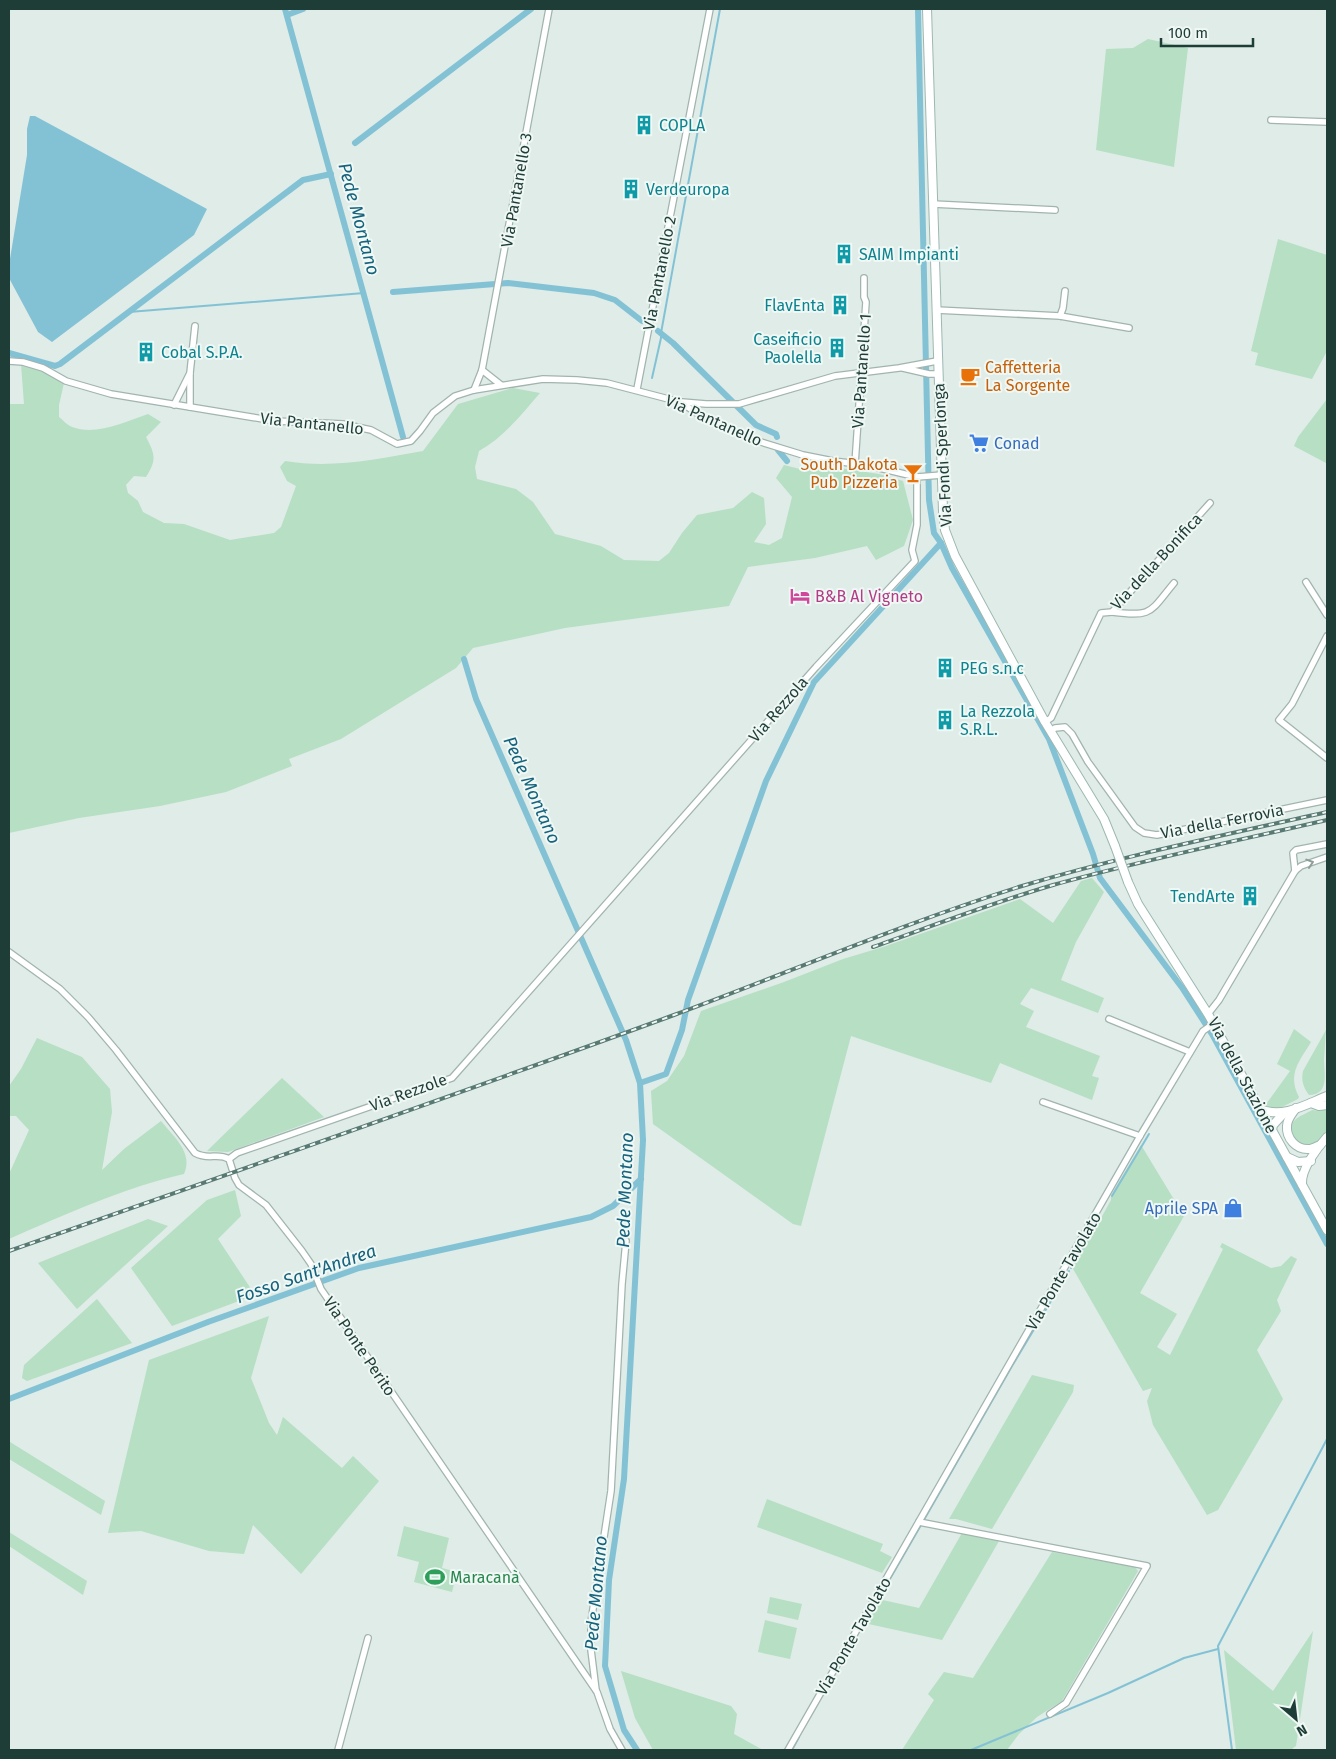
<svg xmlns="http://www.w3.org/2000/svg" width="1336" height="1759" viewBox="0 0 1336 1759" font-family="'Fira Sans',sans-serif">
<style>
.green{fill:#b6dfc4}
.water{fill:#83c2d5}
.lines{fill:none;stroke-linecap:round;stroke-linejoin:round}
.stream{stroke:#83c2d5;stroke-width:2}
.canal{stroke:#83c2d5;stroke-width:6}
.street-casing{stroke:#a2b4af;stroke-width:8}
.secondary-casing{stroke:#9db8b1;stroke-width:10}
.street{stroke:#fff;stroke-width:5.5}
.secondary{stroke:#fff;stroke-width:8}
.rail-casing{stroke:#597973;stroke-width:4}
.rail{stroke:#f0f8f5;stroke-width:2;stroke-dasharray:5.5;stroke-linecap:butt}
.secondary-bridge-casing{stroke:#9db8b1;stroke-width:10;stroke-linecap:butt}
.secondary-bridge{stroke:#fff;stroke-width:8}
.oneway{stroke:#8f9e9b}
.labels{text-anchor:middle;stroke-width:4;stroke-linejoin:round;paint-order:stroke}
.culture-label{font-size:16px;fill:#0d838f;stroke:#f0f8f5;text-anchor:start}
.street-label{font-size:16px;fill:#1f3d37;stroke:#f0f8f5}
.food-label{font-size:16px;fill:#c56008;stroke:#f0f8f5;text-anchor:start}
.shop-label{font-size:16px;fill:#366cbe;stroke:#f0f8f5;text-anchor:start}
.hotel-label{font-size:16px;fill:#b23c85;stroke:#f0f8f5;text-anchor:start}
.leisure-label{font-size:16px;fill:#27864d;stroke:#f0f8f5;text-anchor:start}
.water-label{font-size:18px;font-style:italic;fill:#15637d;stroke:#f0f8f5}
</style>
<rect width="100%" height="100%" fill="#dfece7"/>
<g class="green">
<polygon points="1148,39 1188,48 1174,167 1096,150 1106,49 1133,48"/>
<polygon points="1278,239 1327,255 1327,351 1312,379 1255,365 1258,353 1251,351"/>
<path d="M21,364L40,370L64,383L59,405V417C63,420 67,425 72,427C96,436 125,422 148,414L161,422L146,437C155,454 157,460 146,477L134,476L126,485L128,493L138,501L143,512L164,523L184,524L230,540L274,533L281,527L296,486L287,481L280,467L285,461C332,469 377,459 423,451L458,404L513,388L540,393C521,415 504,437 479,451L475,467L477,479L516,489L533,502L555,534L601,546L624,560L659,561L669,553L682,533L697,515L733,508L752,492L764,498L766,524L754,542L769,545L782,538L792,497L776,478L784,465L808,471L820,465L879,474L903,481L913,520L904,546L876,560L867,546L815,558L748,567L729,606L565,628L473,648L456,668L341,739L289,759L292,766L226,792L160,806L79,818L9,833V404H24Z"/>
<polygon points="1327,399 1327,462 1326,463 1294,446 1298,437"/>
<polygon points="1092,878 1104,892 1076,942 1061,980 1104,998 1098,1013 1031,988 1020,1004 1034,1011 1026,1027 1100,1056 1092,1076 1099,1078 1092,1100 1000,1063 991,1083 851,1036 801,1226 793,1224 653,1124 651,1091 667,1081 684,1056 701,1011 784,982 843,959 883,947 1020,899 1053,923 1081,881"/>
<path d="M1294,1029L1311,1042C1299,1062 1287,1074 1299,1097L1298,1099L1276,1110L1264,1107L1290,1071L1277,1064Z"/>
<path d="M1326,1030C1325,1040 1325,1049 1324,1059C1324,1072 1330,1095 1309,1095C1303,1087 1301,1080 1303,1071Z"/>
<path d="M37,1038L82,1057L110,1089L112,1112L102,1170L124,1149L161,1121C173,1136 194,1153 184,1174C123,1188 66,1214 9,1239V1174L29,1130L16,1116H9V1086L21,1069Z"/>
<polygon points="282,1078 324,1117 228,1152 207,1151"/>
<path d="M1327,1108V1130C1323,1135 1319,1141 1313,1144C1299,1150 1283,1132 1295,1120C1299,1116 1307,1113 1312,1110L1319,1111Z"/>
<polygon points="1141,1145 1184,1216 1140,1293 1177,1314 1157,1347 1170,1355 1223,1249 1220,1247 1222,1243 1271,1268 1281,1266 1291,1256 1297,1259 1277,1300 1281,1311 1257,1350 1283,1399 1218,1510 1207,1515 1153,1425 1147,1401 1152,1388 1143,1391 1072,1267 1098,1219 1100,1220 1111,1200 1111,1195"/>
<polygon points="235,1190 241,1216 218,1239 255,1295 172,1326 131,1268 207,1200"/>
<polygon points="148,1219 168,1226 77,1309 38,1263"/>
<polygon points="97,1299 132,1343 27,1381 22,1378 24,1365"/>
<polygon points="269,1316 251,1378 269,1423 277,1435 283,1417 342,1468 353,1456 379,1481 301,1574 253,1525 244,1554 209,1551 141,1531 108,1533 149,1360"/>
<polygon points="1032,1375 1074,1385 1073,1392 992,1529 956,1519 949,1519"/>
<polygon points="10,1442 105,1501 101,1515 9,1459"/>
<polygon points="767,1499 883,1544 880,1551 892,1557 882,1573 757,1527"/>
<polygon points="404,1526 449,1538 442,1568 457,1572 452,1592 414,1582 419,1562 397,1556"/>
<polygon points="9,1532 87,1581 83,1595 9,1546"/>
<polygon points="962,1533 999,1541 942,1640 864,1623 878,1599 919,1608"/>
<polygon points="1052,1552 1135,1567 1138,1571 1062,1701 1037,1717 1019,1734 1007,1750 902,1750 934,1700 928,1694 944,1672 973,1678"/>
<polygon points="770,1597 802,1604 798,1620 767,1613"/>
<polygon points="765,1620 797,1628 790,1659 758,1652"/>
<polygon points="1313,1631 1296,1746 1293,1748 1292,1750 1236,1750 1224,1650 1273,1691"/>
<polygon points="621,1671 731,1706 737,1714 734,1734 763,1750 653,1750 635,1718"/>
</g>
<polygon class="water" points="30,116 35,116 207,209 194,235 52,342 38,332 9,278 9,265 27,155 27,129"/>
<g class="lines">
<g class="stream">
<polyline points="129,312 364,293"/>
<polyline points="652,378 661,338 661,333 720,9"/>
<polyline points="1112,1196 1149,1134"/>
<polyline points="1071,1268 1099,1220"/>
<polyline points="925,1518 1012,1366 1069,1271"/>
<polyline points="876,1603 921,1525"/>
<polyline points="835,1674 850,1648"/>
<polyline points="792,1750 799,1737"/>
<polyline points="971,1750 1108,1693 1184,1658 1218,1649"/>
<polyline points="1232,1750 1218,1646 1327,1439"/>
</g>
<g class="canal">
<polyline points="285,9 403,437"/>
<polyline points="918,9 929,500 934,533 941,543 952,568 1049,739 1093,854 1100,878 1183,989 1212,1034 1327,1244"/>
<polyline points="287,15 303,9"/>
<polyline points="355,143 531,9"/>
<polyline points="393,292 508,283 594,293 615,300 642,321"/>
<polyline points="658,331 673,343 756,425 776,434 777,437"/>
<polyline points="9,353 55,366 60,364 303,180 331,174"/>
<polyline points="778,450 787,461"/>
<polyline points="464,659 476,699 626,1040 640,1083 643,1140 624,1479 609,1580 605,1666 624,1730 637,1750"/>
<polyline points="640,1083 666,1074 682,1030 688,1000 766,781 814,682 941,543"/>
<polyline points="9,1399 208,1322 359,1268 591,1217 613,1206 641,1179"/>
</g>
<defs>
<g id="street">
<polyline points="1271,120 1327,122"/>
<polyline points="933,204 1055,210"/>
<polyline points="936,310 1060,316 1129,328"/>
<polyline points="1060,316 1063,308 1065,291"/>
<polyline points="9,361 23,362 43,368 66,381 111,394 275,421 343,424 371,430 397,444 411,441 420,431 433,413 455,396 474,390 543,379 577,380 607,383 680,402 698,414 721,426 761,442 803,455 833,461 867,465 917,477 942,475"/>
<polyline points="903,368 929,374 937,374"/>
<polyline points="482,370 501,385"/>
<polyline points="190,374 190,407"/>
<polyline points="637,389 710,9"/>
<polyline points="474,390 482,370 549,9"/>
<polyline points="682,402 706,404 739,404 835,376 899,368 937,361"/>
<polyline points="174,405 190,373 195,326"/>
<polyline points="855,464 866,302 864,297 864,278"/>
<polyline points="1306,582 1327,615"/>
<path d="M1112,612C1153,617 1149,613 1174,583"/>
<polyline points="1327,636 1292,704 1279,720 1327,758"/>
<polyline points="1045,722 1051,718 1101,613 1112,612 1210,503"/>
<polyline points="1051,731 1055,728 1065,727 1072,734 1088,762 1135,827 1144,833 1157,835 1327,800"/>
<polyline points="1295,871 1293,853 1296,850 1327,844"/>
<path d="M9,952L60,989L88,1017L116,1050L195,1153C210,1161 216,1152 229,1159L235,1178L239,1185L266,1205L302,1251L311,1264L321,1289L597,1692L610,1729L622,1750"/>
<polyline points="1208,1014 1219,1000 1295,871 1301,866 1327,857"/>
<polyline points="1109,1019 1190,1052"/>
<polyline points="1043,1102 1140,1136"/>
<polyline points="229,1159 237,1153 452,1078 816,667 915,561 912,550 917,525 917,477"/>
<polyline points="919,1522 1147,1566 1066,1703 1050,1714"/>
<polyline points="596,1690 591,1650 591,1622 611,1491 622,1284 626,1241"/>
<polyline points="338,1750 368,1638"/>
<polyline points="788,1750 1140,1136 1203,1031 1213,1024"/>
</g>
<g id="secondary">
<polyline points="927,9 943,511 945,530 955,556 1045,722 1104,819 1115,846"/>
<polyline points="1128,882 1138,904 1208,1014 1327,1230"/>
<polyline points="1311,1103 1319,1106 1327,1105"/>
<path d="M1296,1108C1292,1114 1287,1119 1287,1126C1286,1138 1296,1150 1309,1149C1312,1149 1317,1146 1320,1145"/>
<path d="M1260,1109C1282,1119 1307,1104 1327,1096"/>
<polyline points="1272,1130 1273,1125 1284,1113"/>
<polyline points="1287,1157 1298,1162 1311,1161"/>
<path d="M1302,1184C1301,1169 1317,1148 1327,1137"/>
</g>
</defs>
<use href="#street" class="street-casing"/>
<use href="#secondary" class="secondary-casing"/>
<use href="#street" class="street"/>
<use href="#secondary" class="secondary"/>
<defs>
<g id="rail">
<path d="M873,947C932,926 992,903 1053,885C1143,860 1236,841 1327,820"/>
<path d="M9,1251C231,1173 453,1096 674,1015C790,972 904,923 1022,886C1122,856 1225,835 1327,812"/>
</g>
</defs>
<use href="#rail" class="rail-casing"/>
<use href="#rail" class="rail"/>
<defs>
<polyline id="secondary-bridge" points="1115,846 1128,882"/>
</defs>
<use href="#secondary-bridge" class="secondary-bridge-casing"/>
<use href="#secondary-bridge" class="secondary-bridge"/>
</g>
<defs><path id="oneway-chevron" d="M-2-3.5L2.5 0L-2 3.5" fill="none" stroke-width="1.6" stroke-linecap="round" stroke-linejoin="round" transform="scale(1.25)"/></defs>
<use class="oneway" href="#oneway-chevron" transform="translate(1310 863) rotate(-18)"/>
<defs>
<symbol id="building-bare" viewBox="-9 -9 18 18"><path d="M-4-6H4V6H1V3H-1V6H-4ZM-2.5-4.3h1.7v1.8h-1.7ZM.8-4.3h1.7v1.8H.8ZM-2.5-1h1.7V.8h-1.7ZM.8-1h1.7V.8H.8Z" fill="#0f9aa8" stroke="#f0f8f5" stroke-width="2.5" paint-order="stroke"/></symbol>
<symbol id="cafe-bare" viewBox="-9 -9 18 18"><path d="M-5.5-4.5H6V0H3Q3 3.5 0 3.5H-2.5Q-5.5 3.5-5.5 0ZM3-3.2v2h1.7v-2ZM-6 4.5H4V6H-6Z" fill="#e8710a" stroke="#f0f8f5" stroke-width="2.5" paint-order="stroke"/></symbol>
<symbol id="supermarket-bare" viewBox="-9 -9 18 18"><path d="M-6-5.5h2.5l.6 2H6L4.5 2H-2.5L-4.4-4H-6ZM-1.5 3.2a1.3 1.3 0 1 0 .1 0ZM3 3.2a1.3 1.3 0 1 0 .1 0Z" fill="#3f7fe0" stroke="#f0f8f5" stroke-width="2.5" paint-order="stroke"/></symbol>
<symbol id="bar-bare" viewBox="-9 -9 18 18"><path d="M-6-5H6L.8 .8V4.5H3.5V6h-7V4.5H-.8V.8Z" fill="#e8710a" stroke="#f0f8f5" stroke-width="2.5" paint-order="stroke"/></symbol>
<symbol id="hotel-bare" viewBox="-9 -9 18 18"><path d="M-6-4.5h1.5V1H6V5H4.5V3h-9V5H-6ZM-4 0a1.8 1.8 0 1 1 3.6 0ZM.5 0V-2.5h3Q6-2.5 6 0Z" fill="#d1479c" stroke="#f0f8f5" stroke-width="2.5" paint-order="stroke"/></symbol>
<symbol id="shop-bare" viewBox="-9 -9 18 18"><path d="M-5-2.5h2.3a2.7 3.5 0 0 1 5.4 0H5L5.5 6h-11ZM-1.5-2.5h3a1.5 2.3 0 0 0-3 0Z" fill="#3f7fe0" stroke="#f0f8f5" stroke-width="2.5" paint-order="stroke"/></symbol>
<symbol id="stadium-bare" viewBox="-9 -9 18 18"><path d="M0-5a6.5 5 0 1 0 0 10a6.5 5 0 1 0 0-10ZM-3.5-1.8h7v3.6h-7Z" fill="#2e9e5b" stroke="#f0f8f5" stroke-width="2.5" paint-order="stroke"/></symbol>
</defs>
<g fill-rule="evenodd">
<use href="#building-bare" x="630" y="111" width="28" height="28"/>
<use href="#building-bare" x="617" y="175" width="28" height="28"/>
<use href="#building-bare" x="830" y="240" width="28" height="28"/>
<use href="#building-bare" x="826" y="291" width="28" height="28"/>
<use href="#building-bare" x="823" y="334" width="28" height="28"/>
<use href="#building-bare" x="132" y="338" width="28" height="28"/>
<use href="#cafe-bare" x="956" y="362" width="28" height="28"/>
<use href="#supermarket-bare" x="965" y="429" width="28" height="28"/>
<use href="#bar-bare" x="899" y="459" width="28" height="28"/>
<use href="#hotel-bare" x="786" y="582" width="28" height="28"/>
<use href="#building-bare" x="931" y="654" width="28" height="28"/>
<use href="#building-bare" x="931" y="706" width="28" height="28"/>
<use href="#building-bare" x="1236" y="882" width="28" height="28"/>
<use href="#shop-bare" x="1219" y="1194" width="28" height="28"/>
<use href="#stadium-bare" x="421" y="1563" width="28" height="28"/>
</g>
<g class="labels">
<g class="culture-label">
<text x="659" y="131">COPLA</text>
<text x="646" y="195">Verdeuropa</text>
<text x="859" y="260">SAIM Impianti</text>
<text x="825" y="311" text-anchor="end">FlavEnta</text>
<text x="822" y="345" text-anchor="end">Caseificio<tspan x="822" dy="18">Paolella</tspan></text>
<text x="161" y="358">Cobal S.P.A.</text>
<text x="960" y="674">PEG s.n.c</text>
<text x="960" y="717">La Rezzola<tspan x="960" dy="18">S.R.L.</tspan></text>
<text x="1235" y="902" text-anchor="end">TendArte</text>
</g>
<g class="street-label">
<text transform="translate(516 190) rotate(-80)" y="6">Via Pantanello 3</text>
<text transform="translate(659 273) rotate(-79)" y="6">Via Pantanello 2</text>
<text transform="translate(861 371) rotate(-86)" y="6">Via Pantanello 1</text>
<text transform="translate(714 420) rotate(24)" y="6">Via Pantanello</text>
<text transform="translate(312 423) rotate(6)" y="6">Via Pantanello</text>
<text transform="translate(942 455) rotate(-93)" y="6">Via Fondi Sperlonga</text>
<text transform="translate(1156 561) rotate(-47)" y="6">Via della Bonifica</text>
<text transform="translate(778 709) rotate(-49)" y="6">Via Rezzola</text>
<text transform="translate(1222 821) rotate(-11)" y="6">Via della Ferrovia</text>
<text transform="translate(1243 1075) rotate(62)" y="6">Via della Stazione</text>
<text transform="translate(408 1092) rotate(-20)" y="6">Via Rezzole</text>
<text transform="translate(1063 1271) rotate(-60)" y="6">Via Ponte Tavolato</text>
<text transform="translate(360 1346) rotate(56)" y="6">Via Ponte Perito</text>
<text transform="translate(853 1636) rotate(-60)" y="6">Via Ponte Tavolato</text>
</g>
<g class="food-label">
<text x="985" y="373">Caffetteria<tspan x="985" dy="18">La Sorgente</tspan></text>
<text x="898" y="470" text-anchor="end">South Dakota<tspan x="898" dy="18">Pub Pizzeria</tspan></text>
</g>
<g class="shop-label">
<text x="994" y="449">Conad</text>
<text x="1218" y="1214" text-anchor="end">Aprile SPA</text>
</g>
<g class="hotel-label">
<text x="815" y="602">B&amp;B Al Vigneto</text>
</g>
<g class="leisure-label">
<text x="450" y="1583">Maracanà</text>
</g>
<g class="water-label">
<text transform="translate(359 219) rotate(75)" y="6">Pede Montano</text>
<text transform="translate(532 790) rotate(66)" y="6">Pede Montano</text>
<text transform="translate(625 1190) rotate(-88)" y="6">Pede Montano</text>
<text transform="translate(306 1274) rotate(-19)" y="6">Fosso Sant'Andrea</text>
<text transform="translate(596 1593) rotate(-85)" y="6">Pede Montano</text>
</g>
</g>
<rect width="1336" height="1759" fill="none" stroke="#1f3d37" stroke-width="20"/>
<g transform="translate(1296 1719) rotate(152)" stroke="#f0f8f5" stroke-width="4" paint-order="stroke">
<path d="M0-4L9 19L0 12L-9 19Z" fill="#1f3d37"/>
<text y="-8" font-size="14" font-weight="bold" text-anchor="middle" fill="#1f3d37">N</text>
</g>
<path d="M1161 38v8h92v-8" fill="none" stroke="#1f3d37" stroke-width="2.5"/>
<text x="1168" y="38" font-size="15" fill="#1f3d37" stroke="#f0f8f5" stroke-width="4" paint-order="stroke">100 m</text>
</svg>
